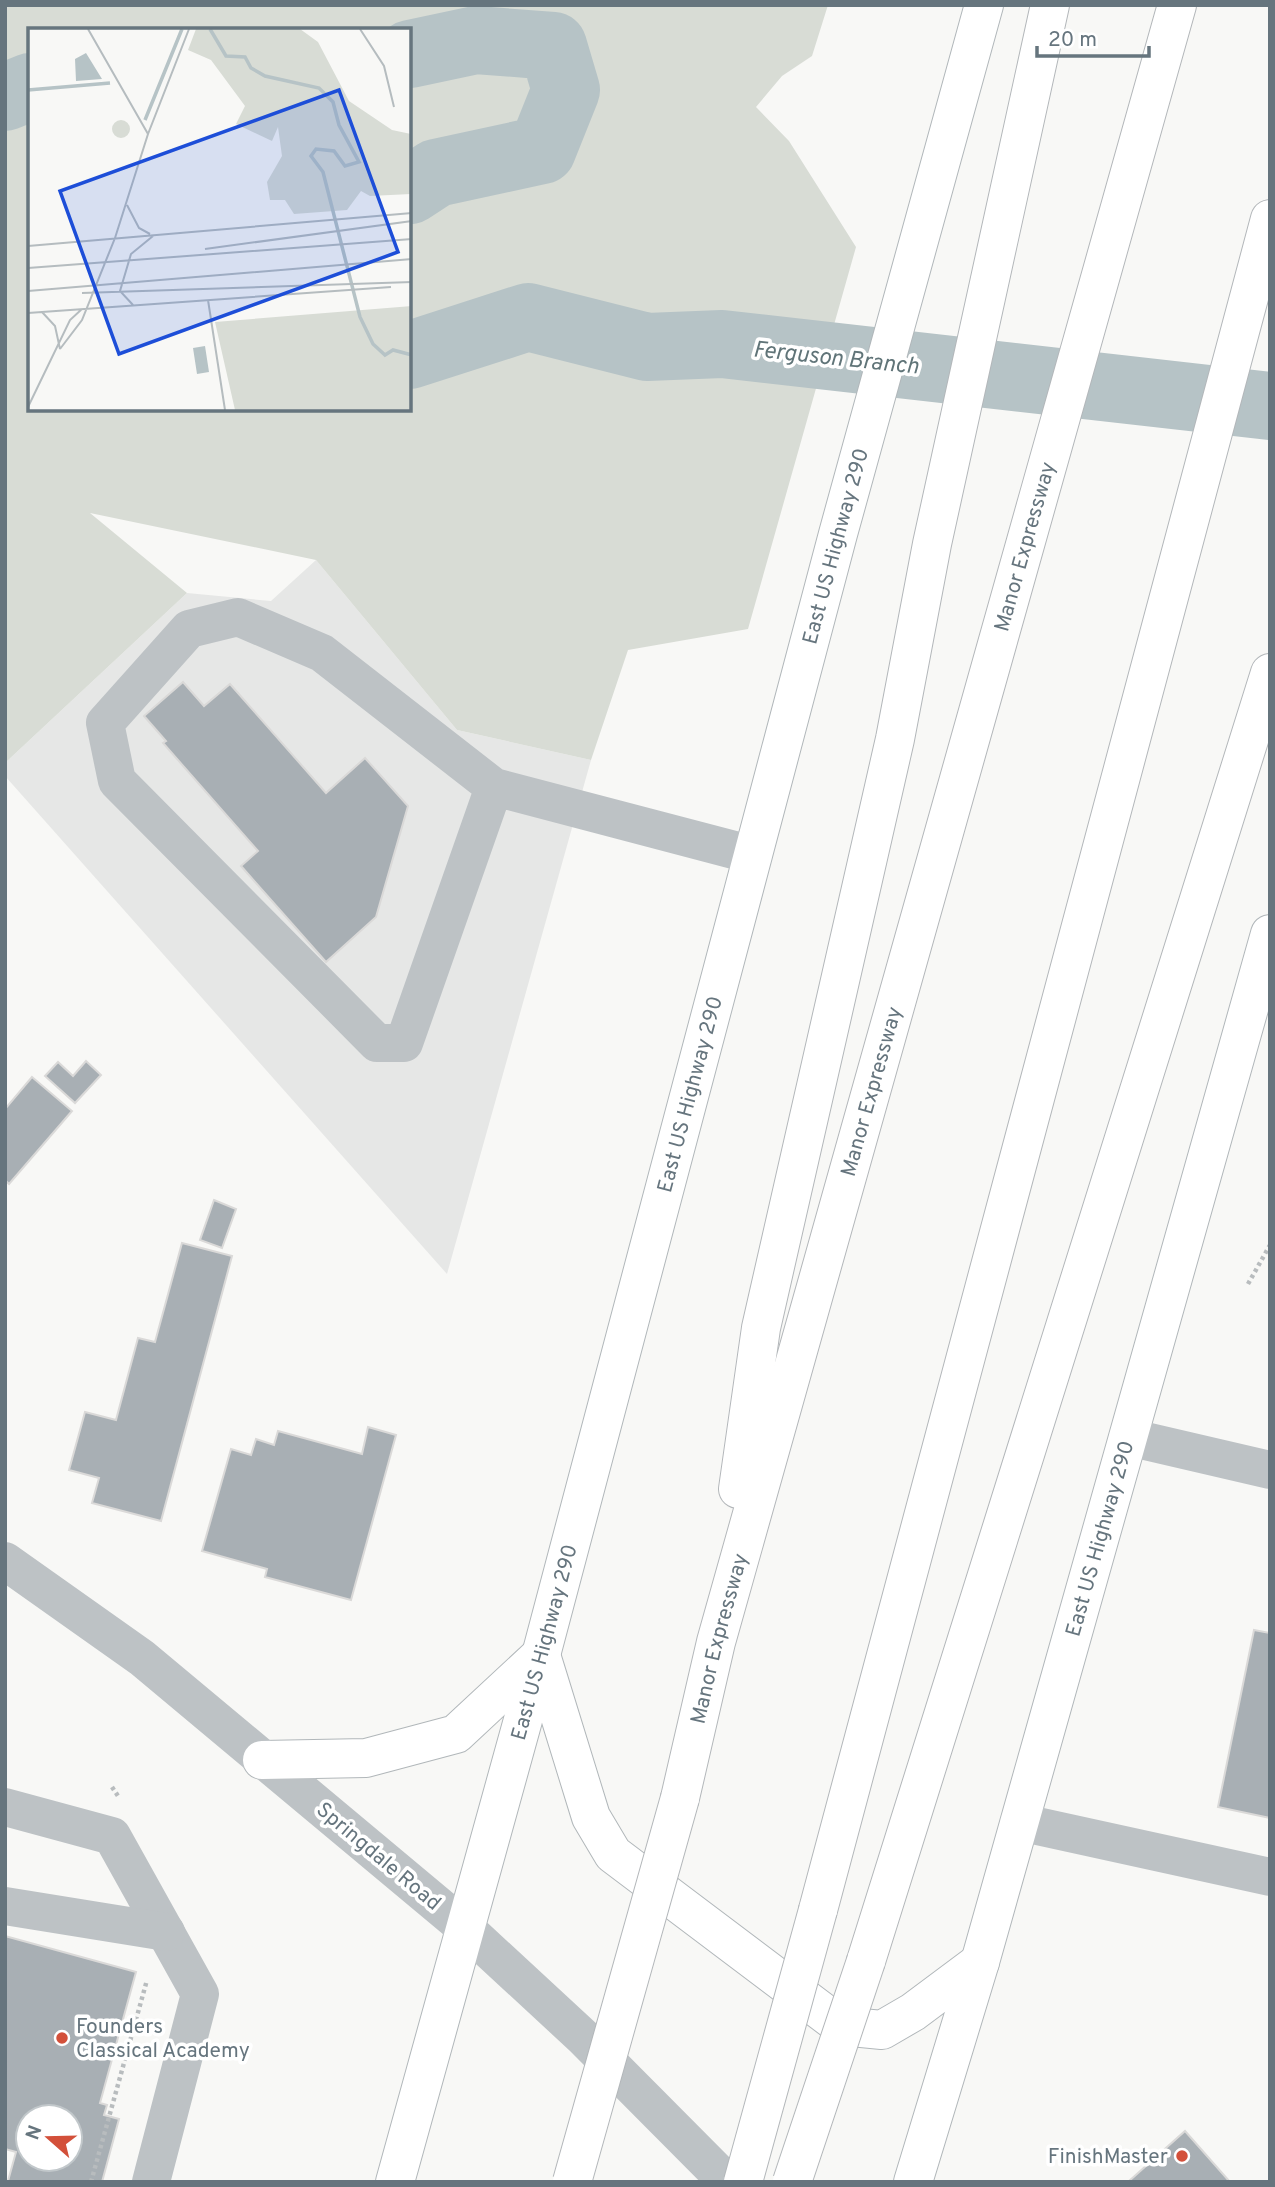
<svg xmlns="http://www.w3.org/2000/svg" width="1275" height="2187" viewBox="0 0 1275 2187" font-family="Overpass,sans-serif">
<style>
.built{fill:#e6e7e6}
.green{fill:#d8dcd5;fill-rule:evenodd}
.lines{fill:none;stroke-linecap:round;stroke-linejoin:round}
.river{stroke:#b6c3c6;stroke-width:68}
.building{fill:#a8afb4;stroke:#dad9d8;stroke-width:2;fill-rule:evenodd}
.major-casing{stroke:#b1b7ba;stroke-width:40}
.highway-casing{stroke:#b3b7ba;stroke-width:40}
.path{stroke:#b8bcbe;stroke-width:4.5;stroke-dasharray:3.5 3.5;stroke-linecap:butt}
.minor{stroke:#bdc2c5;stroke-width:38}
.major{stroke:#fff;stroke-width:38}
.highway{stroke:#fff;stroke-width:38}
.highway-bridge-casing{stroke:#b3b7ba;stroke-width:40;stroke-linecap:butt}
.highway-bridge{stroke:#fff;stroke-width:38}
.poi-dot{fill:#d3503a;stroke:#fff;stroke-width:2.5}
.labels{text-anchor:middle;stroke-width:7;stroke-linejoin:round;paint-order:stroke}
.street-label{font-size:21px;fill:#66757e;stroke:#fff}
.poi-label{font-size:21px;fill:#66757e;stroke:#fff;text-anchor:start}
.water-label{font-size:23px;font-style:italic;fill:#607478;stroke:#fff}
.inset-river{fill:none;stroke:#b6c3c6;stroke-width:3.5}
.inset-road{fill:none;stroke:#b5bcbf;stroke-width:2}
.view{fill:#1d4ed8;fill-opacity:0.15;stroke:#1d4ed8;stroke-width:3.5}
.inset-edge{fill:none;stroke:#66757e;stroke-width:3.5}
</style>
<rect width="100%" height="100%" fill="#f8f8f6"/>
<polygon class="built" points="316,560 457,730 591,760 447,1274 5,776 5,763 187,593 271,601"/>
<path class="green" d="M5,5H828L812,56L782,76L756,107L789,141L856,247L748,629L628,650L591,760L457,730L316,560L90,513L187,593L5,763ZM30,30H410V410H30Z"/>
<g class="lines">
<g class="river">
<polyline points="410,54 476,40 553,46 566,90 542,150 436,173 410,190"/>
<polyline points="5,97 30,87"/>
<polyline points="410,355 528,317 647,347 722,344 1270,406"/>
</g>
</g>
<g class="building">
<polygon points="183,682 204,706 230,684 326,793 365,758 408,806 376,917 326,962 241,866 258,851 163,743 166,741 144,716"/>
<polygon points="86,1061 101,1075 75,1103 45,1076 58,1062 73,1076"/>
<polygon points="32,1077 72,1111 9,1184 5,1180 5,1109"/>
<polygon points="214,1200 236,1209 222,1248 200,1240"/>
<polygon points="182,1243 232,1256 161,1521 92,1503 99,1478 69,1470 85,1412 116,1420 138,1338 155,1342"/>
<polygon points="368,1427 396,1435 351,1600 265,1577 267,1569 202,1551 231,1449 251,1455 256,1439 274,1445 278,1431 362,1454"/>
<polygon points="1254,1630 1270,1633 1270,1818 1218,1807"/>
<path d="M5,1936L136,1972L100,2103L107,2105L104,2115L119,2119L102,2182L8,2181L16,2152L5,2149ZM28,2117H70V2159H28Z"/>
<polygon points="1185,2131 1230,2182 1128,2182"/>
</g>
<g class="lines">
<defs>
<g id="major">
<polyline points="541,1655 591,1817 613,1854 841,2026 882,2030 913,2012 980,1962"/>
<polyline points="262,1760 366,1758 456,1734 541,1655"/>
<path id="s1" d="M395,2182L541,1655L838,534L984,5"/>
<path id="s2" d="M913,2182L980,1962L1270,934"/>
</g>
<g id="highway">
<polyline points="738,1489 761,1328 895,739 932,544 1050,5"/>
<path id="s3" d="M680,1798L716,1642L1177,5"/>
<polyline points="818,1910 1270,219"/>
<polyline points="866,1961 1270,673"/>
</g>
</defs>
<use href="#major" class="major-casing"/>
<use href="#highway" class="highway-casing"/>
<g class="path">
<polyline points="1248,1284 1270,1245"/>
<polyline points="112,1787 118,1796"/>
<polyline points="91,2182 147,1980"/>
</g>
<g class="minor">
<polyline points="494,787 404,1043 377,1043 117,781 105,723 189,629 238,617 322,653 494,787 753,855"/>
<polyline points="1128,1437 1270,1470"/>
<polyline points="5,1561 142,1658 464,1927 584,2038 727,2182"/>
<polyline points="5,1807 112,1836 200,1994 151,2182"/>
<polyline points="1019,1822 1270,1877"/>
<polyline points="5,1906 166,1932"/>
</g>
<use href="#major" class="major"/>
<use href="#highway" class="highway"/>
<defs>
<g id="highway-bridge">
<polyline points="572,2182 680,1798"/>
<polyline points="743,2182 818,1910"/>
<polyline points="792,2182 866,1961"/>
</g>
</defs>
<use href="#highway-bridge" class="highway-bridge-casing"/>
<use href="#highway-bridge" class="highway-bridge"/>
</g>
<g class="poi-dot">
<circle cx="62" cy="2038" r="7"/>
<circle cx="1182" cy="2156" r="7"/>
</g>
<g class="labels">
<g class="street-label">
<text dy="7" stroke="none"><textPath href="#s1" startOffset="1694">East US Highway 290</textPath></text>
<text dy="7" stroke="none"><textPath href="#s3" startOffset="1298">Manor Expressway</textPath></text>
<text dy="7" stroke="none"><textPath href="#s1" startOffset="1127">East US Highway 290</textPath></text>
<text dy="7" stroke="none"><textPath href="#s3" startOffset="732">Manor Expressway</textPath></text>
<text dy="7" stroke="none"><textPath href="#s2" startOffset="670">East US Highway 290</textPath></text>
<text dy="7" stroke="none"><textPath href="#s3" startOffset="164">Manor Expressway</textPath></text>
<text dy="7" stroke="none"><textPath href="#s1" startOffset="560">East US Highway 290</textPath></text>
<text transform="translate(379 1856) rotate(40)" y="7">Springdale Road</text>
</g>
<g class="poi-label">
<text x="76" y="2033">Founders<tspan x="76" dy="24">Classical Academy</tspan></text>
<text x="1168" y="2163" text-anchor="end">FinishMaster</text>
</g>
<g class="water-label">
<text transform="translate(836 357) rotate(6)" y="8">Ferguson Branch</text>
</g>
</g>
<g transform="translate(28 28)">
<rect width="383" height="383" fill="#f8f8f6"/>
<path d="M168,1H272L290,14L321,73L364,102L383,106V166L342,168L333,163L319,182L266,186L257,172H242L239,154L254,128L250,99L244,113L208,96L217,78L183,32L160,22ZM84 101a9 9 0 1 1 18 0a9 9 0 1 1-18 0ZM384,278L383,382H207L187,294Z" fill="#d8dcd5"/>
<path d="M58,25L74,51L48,53L47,31ZM177,318L181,344L169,346L165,320Z" fill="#b6c3c6"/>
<path class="inset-river" d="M182,1L198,28L217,29L223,40L237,48L291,60L305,74L311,97L331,134L317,138L306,123L288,121L283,128L295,144L332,289L345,316L357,327L365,322L384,327M0,62L82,55M117,92L154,1"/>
<path class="inset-road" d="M60,1L120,106M332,1L356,38L366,79M99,177L111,200L122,206M0,218L384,185M177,221L384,193M0,240L384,211M0,263L384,231M54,265L384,254M180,272L197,382M105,277L92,263L103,226L125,208M14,284L27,298L32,321M0,285L363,259M32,321L54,292L87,210L120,106L161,1M0,379L42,292L54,281"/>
<path class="view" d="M311,62L370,224L91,326L32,163Z"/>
<rect width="383" height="383" class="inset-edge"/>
</g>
<rect width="1275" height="2187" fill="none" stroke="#66757e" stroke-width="14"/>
<g transform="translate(49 2138) rotate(290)"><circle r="33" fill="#ffffff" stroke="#c2c8cb" stroke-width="2"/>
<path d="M0-5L12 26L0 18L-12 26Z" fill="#d3503a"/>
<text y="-10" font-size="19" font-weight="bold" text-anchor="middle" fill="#66757e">N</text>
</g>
<path d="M1037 46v10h112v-10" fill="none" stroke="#66757e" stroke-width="3.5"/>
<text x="1048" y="46" font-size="21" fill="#66757e" stroke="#ffffff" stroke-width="5" paint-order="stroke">20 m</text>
</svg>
